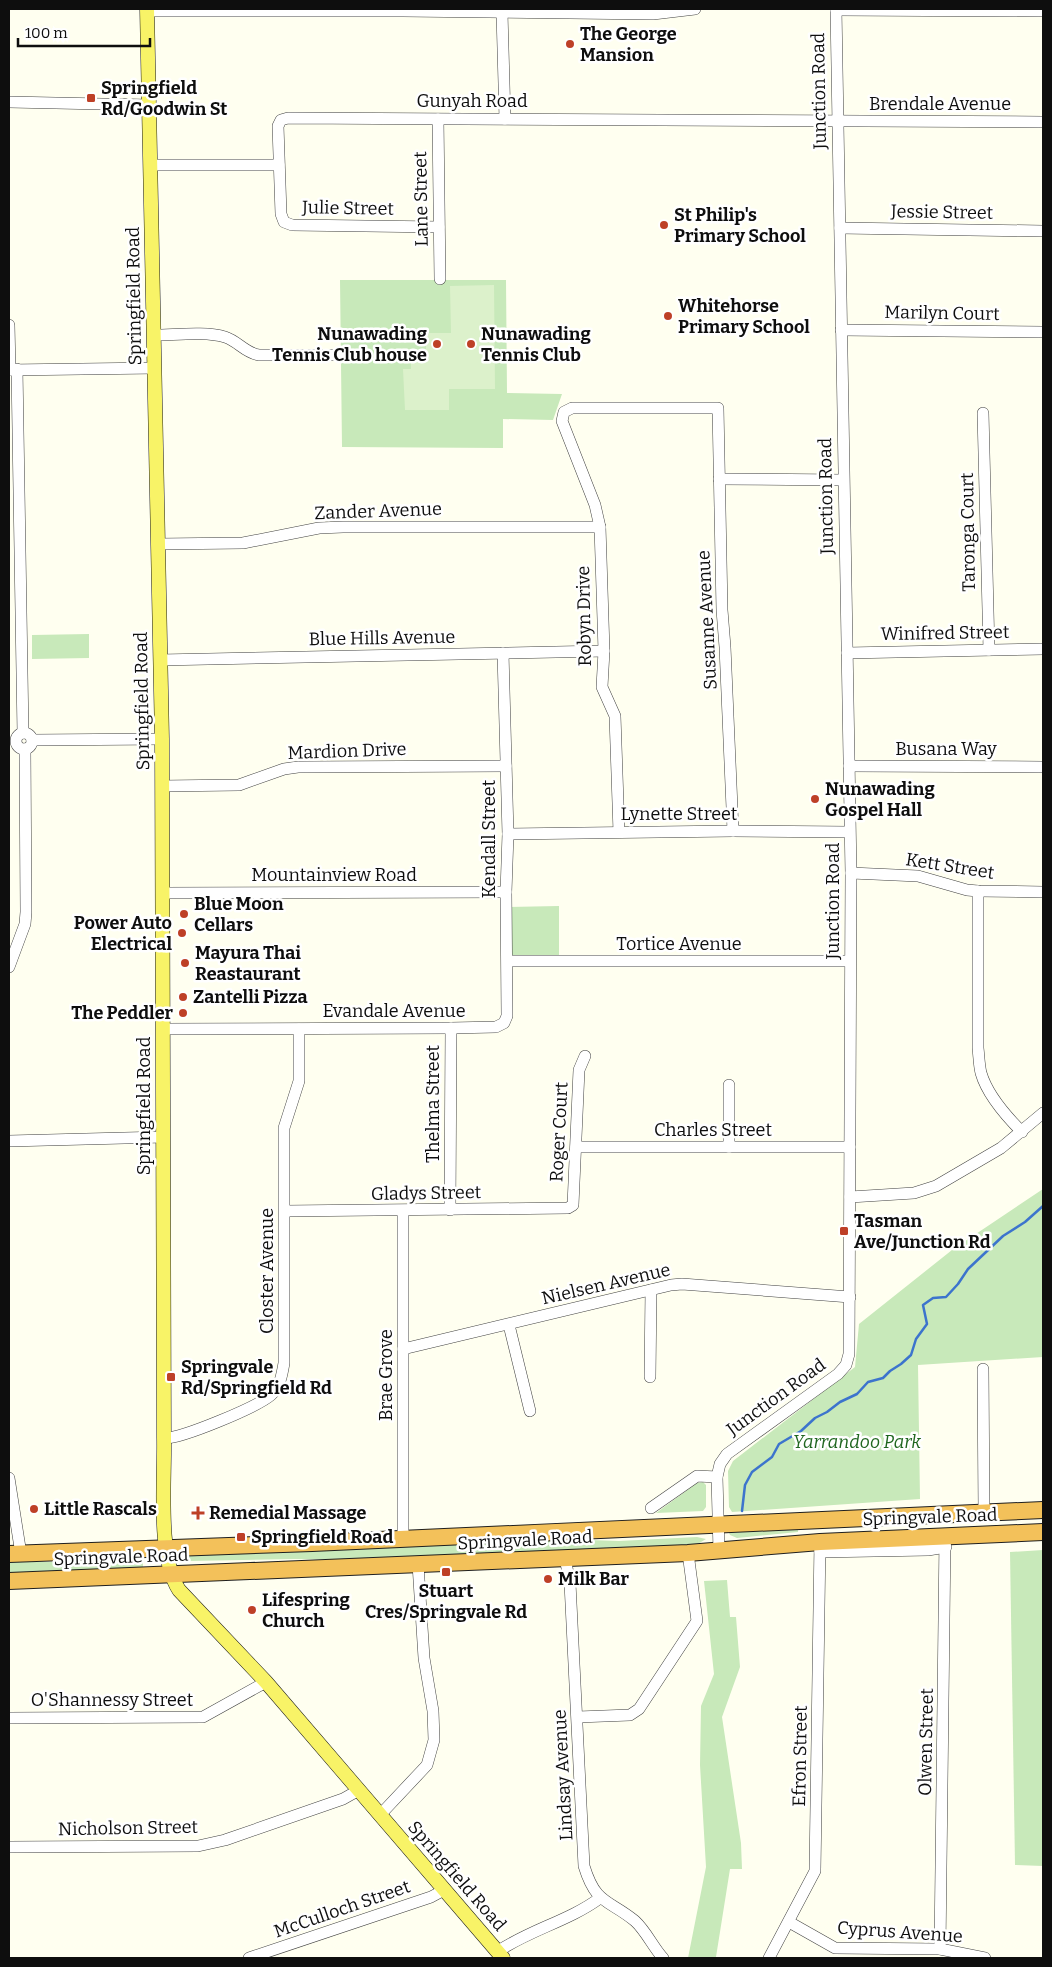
<svg xmlns="http://www.w3.org/2000/svg" width="1052" height="1967" viewBox="0 0 1052 1967" font-family="Bitter,serif">
<style>
.green{fill:#c8e9ba}
.pitch{fill:#dcf1cb}
.lines{fill:none;stroke-linecap:round;stroke-linejoin:round}
.stream{stroke:#3c74cd;stroke-width:2.5}
.minor-casing{stroke:#414141;stroke-width:12}
.major-casing{stroke:#1f1f1f;stroke-width:15}
.highway-casing{stroke:#1f1f1f;stroke-width:18}
.minor{stroke:#fff;stroke-width:11}
.major{stroke:#f8f367;stroke-width:14}
.highway{stroke:#f3c15a;stroke-width:16}
.poi-dot{fill:#be4027;stroke:#fff;stroke-width:2}
.labels{text-anchor:middle;stroke-width:5;stroke-linejoin:round;paint-order:stroke}
.poi-label{font-size:18px;font-weight:bold;fill:#0e0e0e;stroke:#fff;text-anchor:start}
.street-label{font-size:18px;fill:#0e0e0e;stroke:#fff}
.park-label{font-size:18px;font-style:italic;fill:#1f661f;stroke:#fff}
</style>
<rect width="100%" height="100%" fill="#fffff0"/>
<g class="green">
<polygon points="340,280 506,280 507,393 562,394 553,420 503,419 503,448 342,447"/>
<polygon points="89,634 89,658 32,659 32,635"/>
<polygon points="559,906 559,961 508,961 506,907"/>
<polygon points="1043,1189 1043,1357 918,1365 920,1499 732,1512 729,1507 728,1471 733,1461 855,1367 859,1324 952,1250"/>
<polygon points="703,1482 706,1485 706,1507 703,1511 656,1513 697,1483"/>
<polygon points="798,1529 798,1532 737,1538 730,1535 729,1533 738,1530"/>
<polygon points="697,1537 706,1539 696,1545 363,1560 294,1559 189,1561 188,1555 558,1539 619,1541"/>
<polygon points="1043,1550 1043,1866 1015,1865 1010,1552"/>
<polygon points="143,1561 143,1568 9,1573 9,1562"/>
<polygon points="727,1580 730,1617 736,1617 740,1667 722,1717 741,1843 742,1869 730,1869 716,1957 688,1958 706,1867 700,1765 701,1706 714,1674 704,1581"/>
</g>
<polygon class="pitch" points="494,285 495,389 449,389 449,410 405,410 403,369 411,369 411,360 426,359 426,333 451,333 450,286"/>
<g class="lines">
<polyline class="stream" points="742,1511 745,1485 752,1472 772,1457 779,1444 801,1431 815,1418 827,1412 840,1402 857,1394 868,1382 883,1378 890,1371 901,1364 911,1355 916,1339 927,1324 923,1305 933,1298 946,1297 958,1284 968,1269 1003,1236 1025,1222 1043,1206"/>
<defs>
<g id="minor">
<polyline points="836,10 1043,11"/>
<polyline points="147,11 403,11 653,14 695,9"/>
<polyline points="502,13 505,119"/>
<polyline points="9,102 149,105"/>
<polyline points="438,119 440,279"/>
<polyline points="150,165 279,165"/>
<polyline points="439,227 292,225 284,222 281,214 278,126 281,120 288,118 1043,122"/>
<polyline points="840,228 1043,231"/>
<polyline points="9,325 10,370"/>
<polyline points="841,330 1043,332"/>
<path d="M154,335C175,335 205,331 225,337C238,341 245,353 259,355H342"/>
<polyline points="17,369 23,733"/>
<polyline points="9,370 155,368"/>
<polyline points="983,413 989,650"/>
<polyline points="719,479 843,480"/>
<polyline points="158,544 243,543 319,528 343,527 600,527"/>
<polyline points="847,653 1043,649"/>
<polyline points="160,660 604,651"/>
<circle cx="24" cy="741" r="8"/>
<polyline points="32,740 162,739"/>
<polyline points="849,766 1043,767"/>
<polyline points="162,786 239,785 284,769 298,767 506,766"/>
<polyline points="619,832 615,716 602,687 604,651 600,527 595,505 562,421 564,412 572,408 718,408 722,610 725,647 733,831"/>
<polyline points="508,834 733,831 849,832"/>
<polyline points="851,873 918,876 967,890 978,891 1043,892"/>
<path d="M978,891V1048C979,1056 979,1065 981,1073C987,1094 1006,1116 1022,1132"/>
<polyline points="163,893 506,892"/>
<polyline points="508,961 850,961"/>
<polyline points="9,967 25,924 26,912 25,749"/>
<polyline points="163,1029 451,1028 496,1027 504,1023 507,1016 506,892 508,834 503,653"/>
<polyline points="9,1141 163,1137"/>
<polyline points="576,1147 850,1147"/>
<polyline points="729,1147 729,1085"/>
<polyline points="850,1197 914,1193 936,1186 1001,1148 1043,1113"/>
<polyline points="450,1210 451,1028"/>
<polyline points="285,1211 568,1208 573,1205 579,1070 585,1056"/>
<polyline points="403,1211 403,1538"/>
<polyline points="509,1325 530,1411"/>
<polyline points="403,1349 671,1285 682,1284 850,1297"/>
<polyline points="983,1369 984,1513"/>
<polyline points="650,1377 651,1290"/>
<path d="M164,1438C181,1439 257,1407 271,1395C280,1387 282,1375 284,1363V1128L299,1081V1029"/>
<polyline points="9,1478 21,1554"/>
<polyline points="651,1508 697,1476 717,1477"/>
<polyline points="719,1551 717,1477 720,1464 727,1454 838,1374 846,1365 849,1354 851,873 836,9"/>
<polyline points="820,1552 928,1550 946,1547"/>
<path d="M565,1558L570,1583L584,1866C596,1905 608,1899 635,1921C646,1931 653,1947 663,1958"/>
<polyline points="578,1717 630,1715 639,1709 697,1621 688,1553"/>
<polyline points="9,1718 203,1717 266,1682"/>
<polyline points="380,1815 427,1765 434,1740 433,1711 424,1658 418,1564"/>
<polyline points="9,1847 198,1846 225,1840 343,1799 359,1790"/>
<polyline points="789,1922 835,1948 940,1949 985,1958"/>
<polyline points="940,1949 945,1537"/>
<path d="M497,1952C529,1930 569,1921 600,1898"/>
<polyline points="249,1958 431,1897 444,1890"/>
<polyline points="769,1958 815,1871 820,1542"/>
</g>
<path id="major" d="M147,9L162,739L164,1438C165,1480 157,1556 179,1590L266,1682L503,1958"/>
<g id="highway">
<polyline points="9,1554 312,1543 1043,1510"/>
<polyline points="9,1581 688,1553 820,1542 1043,1532"/>
</g>
</defs>
<use href="#minor" class="minor-casing"/>
<use href="#major" class="major-casing"/>
<use href="#highway" class="highway-casing"/>
<use href="#minor" class="minor"/>
<use href="#major" class="major"/>
<use href="#highway" class="highway"/>
</g>
<g class="poi-dot">
<circle cx="570" cy="44" r="5"/>
<rect x="86" y="93" width="10" height="10" rx="2.5"/>
<circle cx="664" cy="225" r="5"/>
<circle cx="668" cy="316" r="5"/>
<circle cx="437" cy="344" r="5"/>
<circle cx="471" cy="344" r="5"/>
<circle cx="815" cy="799" r="5"/>
<circle cx="184" cy="914" r="5"/>
<circle cx="182" cy="933" r="5"/>
<circle cx="185" cy="963" r="5"/>
<circle cx="183" cy="997" r="5"/>
<circle cx="183" cy="1013" r="5"/>
<rect x="839" y="1226" width="10" height="10" rx="2.5"/>
<rect x="166" y="1372" width="10" height="10" rx="2.5"/>
<circle cx="34" cy="1509" r="5"/>
<path d="M195.5 1505.5h5v5h5v5h-5v5h-5v-5h-5v-5h5z"/>
<rect x="236" y="1532" width="10" height="10" rx="2.5"/>
<rect x="441" y="1567" width="10" height="10" rx="2.5"/>
<circle cx="548" cy="1579" r="5"/>
<circle cx="252" cy="1610" r="5"/>
</g>
<g class="labels">
<g class="poi-label">
<text x="580" y="40">The George<tspan x="580" dy="21">Mansion</tspan></text>
<text x="101" y="94">Springfield<tspan x="101" dy="21">Rd/Goodwin St</tspan></text>
<text x="674" y="221">St Philip's<tspan x="674" dy="21">Primary School</tspan></text>
<text x="678" y="312">Whitehorse<tspan x="678" dy="21">Primary School</tspan></text>
<text x="427" y="340" text-anchor="end">Nunawading<tspan x="427" dy="21">Tennis Club house</tspan></text>
<text x="481" y="340">Nunawading<tspan x="481" dy="21">Tennis Club</tspan></text>
<text x="825" y="795">Nunawading<tspan x="825" dy="21">Gospel Hall</tspan></text>
<text x="194" y="910">Blue Moon<tspan x="194" dy="21">Cellars</tspan></text>
<text x="172" y="929" text-anchor="end">Power Auto<tspan x="172" dy="21">Electrical</tspan></text>
<text x="195" y="959">Mayura Thai<tspan x="195" dy="21">Reastaurant</tspan></text>
<text x="193" y="1003">Zantelli Pizza</text>
<text x="173" y="1019" text-anchor="end">The Peddler</text>
<text x="854" y="1227">Tasman<tspan x="854" dy="21">Ave/Junction Rd</tspan></text>
<text x="181" y="1373">Springvale<tspan x="181" dy="21">Rd/Springfield Rd</tspan></text>
<text x="44" y="1515">Little Rascals</text>
<text x="209" y="1519">Remedial Massage</text>
<text x="251" y="1543">Springfield Road</text>
<text x="558" y="1585">Milk Bar</text>
<text x="446" y="1597" text-anchor="middle">Stuart<tspan x="446" dy="21">Cres/Springvale Rd</tspan></text>
<text x="262" y="1606">Lifespring<tspan x="262" dy="21">Church</tspan></text>
</g>
<g class="street-label">
<text transform="translate(819 91) rotate(-91)" y="6">Junction Road</text>
<text x="472" y="107">Gunyah Road</text>
<text x="940" y="110">Brendale Avenue</text>
<text transform="translate(421 199) rotate(-91)" y="6">Lane Street</text>
<text transform="translate(348 208) rotate(1)" y="6">Julie Street</text>
<text transform="translate(942 212) rotate(1)" y="6">Jessie Street</text>
<text transform="translate(134 296) rotate(-91)" y="6">Springfield Road</text>
<text transform="translate(942 313) rotate(1)" y="6">Marilyn Court</text>
<text transform="translate(826 496) rotate(-91)" y="6">Junction Road</text>
<text transform="translate(378 511) rotate(-2)" y="6">Zander Avenue</text>
<text transform="translate(968 532) rotate(-91)" y="6">Taronga Court</text>
<text transform="translate(584 616) rotate(-91)" y="6">Robyn Drive</text>
<text transform="translate(707 620) rotate(-93)" y="6">Susanne Avenue</text>
<text transform="translate(945 633) rotate(-1)" y="6">Winifred Street</text>
<text transform="translate(382 638) rotate(-1)" y="6">Blue Hills Avenue</text>
<text transform="translate(142 701) rotate(-91)" y="6">Springfield Road</text>
<text x="946" y="755">Busana Way</text>
<text transform="translate(347 751) rotate(-2)" y="6">Mardion Drive</text>
<text x="679" y="820">Lynette Street</text>
<text transform="translate(489 839) rotate(-90)" y="6">Kendall Street</text>
<text transform="translate(950 866) rotate(9)" y="6">Kett Street</text>
<text x="334" y="881">Mountainview Road</text>
<text transform="translate(833 901) rotate(-90)" y="6">Junction Road</text>
<text x="679" y="950">Tortice Avenue</text>
<text x="394" y="1017">Evandale Avenue</text>
<text transform="translate(433 1104) rotate(-90)" y="6">Thelma Street</text>
<text transform="translate(144 1106) rotate(-90)" y="6">Springfield Road</text>
<text x="713" y="1136">Charles Street</text>
<text transform="translate(559 1132) rotate(-87)" y="6">Roger Court</text>
<text transform="translate(426 1193) rotate(-1)" y="6">Gladys Street</text>
<text transform="translate(267 1271) rotate(-90)" y="6">Closter Avenue</text>
<text transform="translate(606 1284) rotate(-13)" y="6">Nielsen Avenue</text>
<text transform="translate(386 1375) rotate(-90)" y="6">Brae Grove</text>
<text transform="translate(776 1397) rotate(-36)" y="6">Junction Road</text>
<text transform="translate(930 1517) rotate(-2)" y="6">Springvale Road</text>
<text transform="translate(525 1540) rotate(-3)" y="6">Springvale Road</text>
<text transform="translate(121 1557) rotate(-2)" y="6">Springvale Road</text>
<text x="112" y="1706">O'Shannessy Street</text>
<text transform="translate(926 1742) rotate(-89)" y="6">Olwen Street</text>
<text transform="translate(800 1756) rotate(-89)" y="6">Efron Street</text>
<text transform="translate(563 1775) rotate(-93)" y="6">Lindsay Avenue</text>
<text transform="translate(128 1828) rotate(-1)" y="6">Nicholson Street</text>
<text transform="translate(457 1876) rotate(49)" y="6">Springfield Road</text>
<text transform="translate(342 1909) rotate(-19)" y="6">McCulloch Street</text>
<text transform="translate(900 1932) rotate(4)" y="6">Cyprus Avenue</text>
</g>
<g class="park-label">
<text x="857" y="1448">Yarrandoo Park</text>
</g>
</g>
<rect width="1052" height="1967" fill="none" stroke="#0e0e0e" stroke-width="20"/>
<path d="M18 38v8h132v-8" fill="none" stroke="#0e0e0e" stroke-width="2.5"/>
<text x="25" y="38" font-size="15" fill="#0e0e0e" stroke="#ffffff" stroke-width="4" paint-order="stroke">100 m</text>
</svg>
